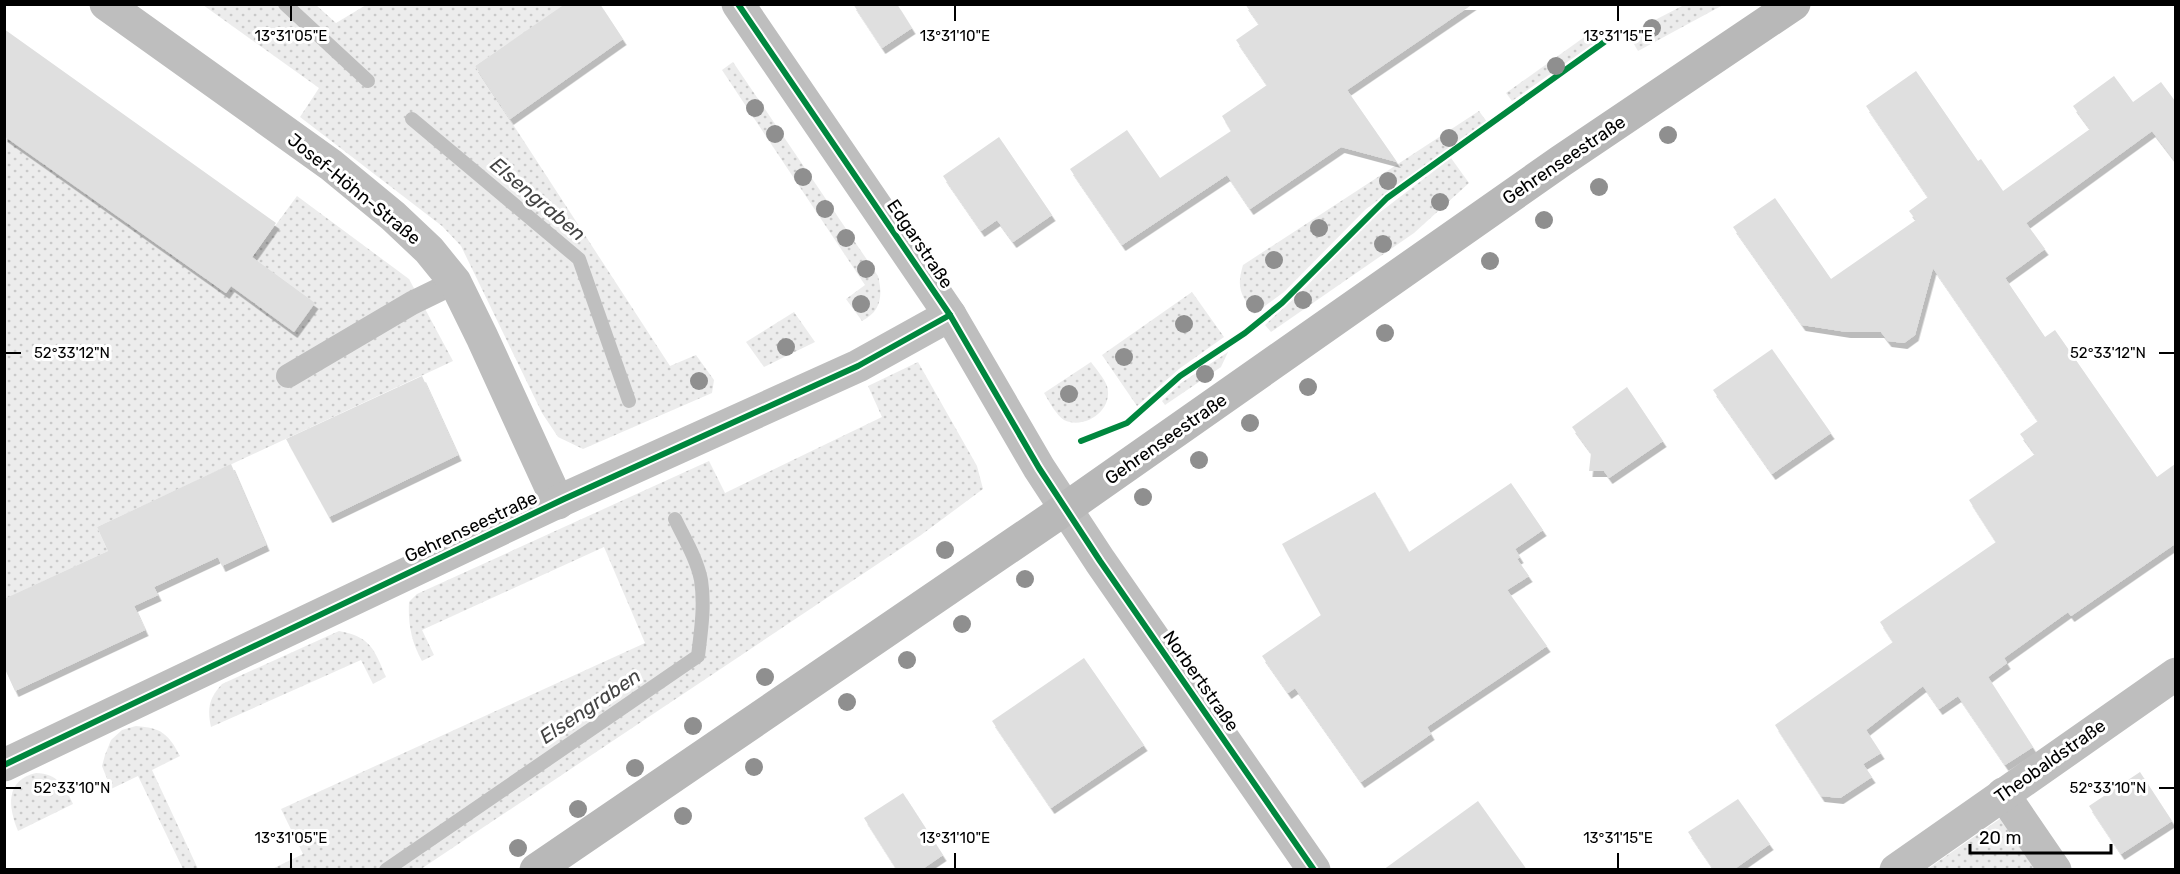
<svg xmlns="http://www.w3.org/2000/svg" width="2180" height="874" viewBox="0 0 2180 874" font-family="Rubik,sans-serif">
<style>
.grass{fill:url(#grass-dots)}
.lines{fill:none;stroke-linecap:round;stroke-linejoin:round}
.stream{stroke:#bfbfbf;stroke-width:14}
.building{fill:#dfdfdf;filter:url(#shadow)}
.service{stroke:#bebebe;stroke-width:24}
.minor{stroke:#bebebe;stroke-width:33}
.secondary{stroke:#b8b8b8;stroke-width:33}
.cycleway-casing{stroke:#fff;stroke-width:10}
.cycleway{stroke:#00873e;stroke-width:6}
.tree{fill:#8f8f8f}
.ticks{fill:none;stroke:#000;stroke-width:2}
.labels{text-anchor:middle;stroke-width:6;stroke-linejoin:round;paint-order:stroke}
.street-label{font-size:18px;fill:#000;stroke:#fff}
.water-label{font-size:20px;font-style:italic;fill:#444;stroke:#fff}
.ticks-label{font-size:15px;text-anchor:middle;fill:#000;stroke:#fff;stroke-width:6;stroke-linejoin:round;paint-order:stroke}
</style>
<defs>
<pattern id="grass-dots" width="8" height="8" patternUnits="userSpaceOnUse" patternTransform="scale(1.5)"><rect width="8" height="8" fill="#ececec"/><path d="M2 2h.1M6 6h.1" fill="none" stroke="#c9c9c9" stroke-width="1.8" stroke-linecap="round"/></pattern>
<filter id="shadow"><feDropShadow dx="3.5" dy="6" stdDeviation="0" flood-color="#0004"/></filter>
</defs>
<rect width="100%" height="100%" fill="#fff"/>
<g class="grass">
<polygon points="203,5 316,5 336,23 366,5 565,5 475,66 670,366 696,355 714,380 712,393 583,449 558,437 542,413 461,246 442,226 300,117 319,88"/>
<polygon points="1684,5 1723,5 1638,51 1628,34"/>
<polygon points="1597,28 1603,37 1512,101 1506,93"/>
<path d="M733,62L878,276C883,296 881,311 862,321L846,299L865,285L722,70Z"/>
<path d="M1479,111L1487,122L1366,209L1284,292L1254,314C1241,294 1236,289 1243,265Z"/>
<polygon points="4,126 12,141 226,293 297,196 409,279 453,361 97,527 108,551 5,599"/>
<polygon points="1451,158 1469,183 1414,233 1271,332 1265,325 1307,286 1346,243 1375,216"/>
<polygon points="1192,292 1224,337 1179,369 1137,406 1102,355"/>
<polygon points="794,312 815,342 764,367 746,342"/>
<polygon points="1228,352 1221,367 1165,405 1162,401 1181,383"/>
<path d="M918,362L977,466L983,489L921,535L421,869H272L303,854L281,809L645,643L604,547L422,630L434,655L422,661C411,641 408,624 409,602L417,594L709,461L725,493L882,417L868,386Z"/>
<path d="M1091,362C1096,369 1104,378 1107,386C1114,410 1085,430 1064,420C1056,415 1049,401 1044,393Z"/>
<path d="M339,631C371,637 374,649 386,677L373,684L361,660L211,727C207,709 209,698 222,684Z"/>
<path d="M136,726C161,728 168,733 180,756L152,770L198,869H183L138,776L111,789L102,766L105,755L111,740L122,730Z"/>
<path d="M36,773C57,773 65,787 73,804L18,831C8,807 5,780 36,773Z"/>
<polygon points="2004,816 2040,870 1926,870"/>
</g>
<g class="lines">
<g class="stream">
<polyline points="285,4 368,81"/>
<polyline points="412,119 579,259 629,401"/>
<path d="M386,870L698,656C701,631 705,606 701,580C697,559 684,538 675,519"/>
</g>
</g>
<g class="building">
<polygon points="565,4 600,4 623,39 510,119 475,66"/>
<polygon points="853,4 897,4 912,28 882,48"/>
<polygon points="1245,4 1473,4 1347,90 1397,162 1341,147 1250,209 1227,175 1122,245 1070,169 1127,130 1160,178 1231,131 1222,116 1267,85 1236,40 1259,24"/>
<polygon points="4,29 276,223 252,257 315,303 294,332 231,286 226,293 4,136"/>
<polygon points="1916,71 1978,161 1981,159 2003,191 2090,129 2073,106 2114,76 2133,102 2161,82 2175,101 2175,161 2152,131 2026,223 2045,249 2005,278 2045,337 2055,330 2157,477 2175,464 2175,544 2071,616 2068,612 2004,658 2007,663 1988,677 2033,747 2005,765 1958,696 1939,709 1923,686 1866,730 1881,753 1863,764 1872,777 1840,798 1821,796 1775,725 1893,642 1880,622 1996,542 1969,500 2035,454 2020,434 2038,421 1933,268 1915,335 1904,343 1888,341 1881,332 1847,332 1802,325 1733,227 1775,198 1831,279 1916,220 1909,211 1928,197 1866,106"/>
<polygon points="999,137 1052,215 1013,242 997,220 981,231 943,176"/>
<polygon points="1772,349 1831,433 1772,474 1713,390"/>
<polygon points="422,376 458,455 329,517 286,439"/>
<polygon points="1627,387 1663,441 1609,478 1604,471 1589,471 1591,453 1572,427"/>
<polygon points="231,464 266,545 222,566 218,557 154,587 158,595 134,606 145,630 15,691 4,667 4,599 108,551 97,527"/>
<polygon points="1511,483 1543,530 1515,549 1520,557 1517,559 1529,576 1507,590 1547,646 1427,727 1431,734 1361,782 1295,688 1288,693 1262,656 1321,615 1282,544 1375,492 1409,552"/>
<polygon points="1084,658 1144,745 1051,808 992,721"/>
<polygon points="2140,772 2172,821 2121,854 2089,806"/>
<polygon points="903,793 943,855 921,870 897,870 864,818"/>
<polygon points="1738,799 1770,844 1733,870 1714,870 1688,832"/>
<polygon points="1478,801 1527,870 1383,870"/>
</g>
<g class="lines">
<polyline class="service" points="288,376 412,303 455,282"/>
<g class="minor">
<polyline points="106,4 331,165 393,216 429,250 455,282 482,337 558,503"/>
<polyline points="738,4 950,315 1039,468 1100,561 1314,870"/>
<polyline points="4,765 564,499 858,366 950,315"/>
<polyline points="2003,794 2055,870"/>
<polyline points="1896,870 2176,674"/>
</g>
<polyline class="secondary" points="536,870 1065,509 1561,161 1794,4"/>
<defs>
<g id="cycleway">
<polyline points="738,4 950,315 1039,468 1100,561 1314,870"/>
<polyline points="1081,441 1127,423 1180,376 1245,333 1282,303 1387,198 1614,35"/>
<polyline points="4,765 564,499 858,366 950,315"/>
</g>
</defs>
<use href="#cycleway" class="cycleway-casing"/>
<use href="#cycleway" class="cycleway"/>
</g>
<g class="tree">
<circle cx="1652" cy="28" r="9"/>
<circle cx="1556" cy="66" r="9"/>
<circle cx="755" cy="108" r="9"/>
<circle cx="775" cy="134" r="9"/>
<circle cx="1668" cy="135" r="9"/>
<circle cx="1449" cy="138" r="9"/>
<circle cx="803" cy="177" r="9"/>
<circle cx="1388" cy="181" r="9"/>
<circle cx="1599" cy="187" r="9"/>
<circle cx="1440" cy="202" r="9"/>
<circle cx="825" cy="209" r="9"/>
<circle cx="1544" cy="220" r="9"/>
<circle cx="1319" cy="228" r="9"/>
<circle cx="846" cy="238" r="9"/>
<circle cx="1383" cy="244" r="9"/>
<circle cx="1274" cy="260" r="9"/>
<circle cx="1490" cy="261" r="9"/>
<circle cx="866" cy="269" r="9"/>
<circle cx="1303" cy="300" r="9"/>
<circle cx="861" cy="304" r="9"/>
<circle cx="1255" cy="304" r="9"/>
<circle cx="1184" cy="324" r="9"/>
<circle cx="1385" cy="333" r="9"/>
<circle cx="786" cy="347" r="9"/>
<circle cx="1124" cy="357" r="9"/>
<circle cx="1205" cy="374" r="9"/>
<circle cx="699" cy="381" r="9"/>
<circle cx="1308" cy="387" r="9"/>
<circle cx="1069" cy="394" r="9"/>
<circle cx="1250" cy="423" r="9"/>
<circle cx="1199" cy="460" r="9"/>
<circle cx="1143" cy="497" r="9"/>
<circle cx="945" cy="550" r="9"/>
<circle cx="1025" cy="579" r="9"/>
<circle cx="962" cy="624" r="9"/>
<circle cx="907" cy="660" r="9"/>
<circle cx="765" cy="677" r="9"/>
<circle cx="847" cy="702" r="9"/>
<circle cx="693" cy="726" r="9"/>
<circle cx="754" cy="767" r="9"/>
<circle cx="635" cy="768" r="9"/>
<circle cx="578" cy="809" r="9"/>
<circle cx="683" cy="816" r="9"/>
<circle cx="518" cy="848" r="9"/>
</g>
<path class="ticks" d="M291,6V21M955,6V21M1618,6V21M6,353H21M2159,353H2174M6,788H21M2159,788H2174M291,853V868M955,853V868M1618,853V868"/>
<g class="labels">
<g class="street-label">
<text transform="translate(1564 160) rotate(-34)" y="6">Gehrenseestraße</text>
<text transform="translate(354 189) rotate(39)" y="6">Josef-Höhn-Straße</text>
<text transform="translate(920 244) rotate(56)" y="6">Edgarstraße</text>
<text transform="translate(1166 439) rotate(-35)" y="6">Gehrenseestraße</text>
<text transform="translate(471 527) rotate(-25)" y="6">Gehrenseestraße</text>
<text transform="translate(1201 681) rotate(55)" y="6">Norbertstraße</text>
<text transform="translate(2050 761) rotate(-35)" y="6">Theobaldstraße</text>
</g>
<g class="water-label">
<text transform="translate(538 199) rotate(40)" y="7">Elsengraben</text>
<text transform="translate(590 706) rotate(-34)" y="7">Elsengraben</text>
</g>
</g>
<g class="ticks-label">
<text x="291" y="41">13°31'05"E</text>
<text x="955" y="41">13°31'10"E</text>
<text x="1618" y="41">13°31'15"E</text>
<text x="72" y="358">52°33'12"N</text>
<text x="2108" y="358">52°33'12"N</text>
<text x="72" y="793">52°33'10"N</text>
<text x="2108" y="793">52°33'10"N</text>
<text x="291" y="843">13°31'05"E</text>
<text x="955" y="843">13°31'10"E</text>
<text x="1618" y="843">13°31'15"E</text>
</g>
<rect width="2180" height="874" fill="none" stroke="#000000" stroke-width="12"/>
<path d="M1970 844v9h141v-9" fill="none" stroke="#000000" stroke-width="3"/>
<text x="1979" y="844" font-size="18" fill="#000000" stroke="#ffffff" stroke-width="4.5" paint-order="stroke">20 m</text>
</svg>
